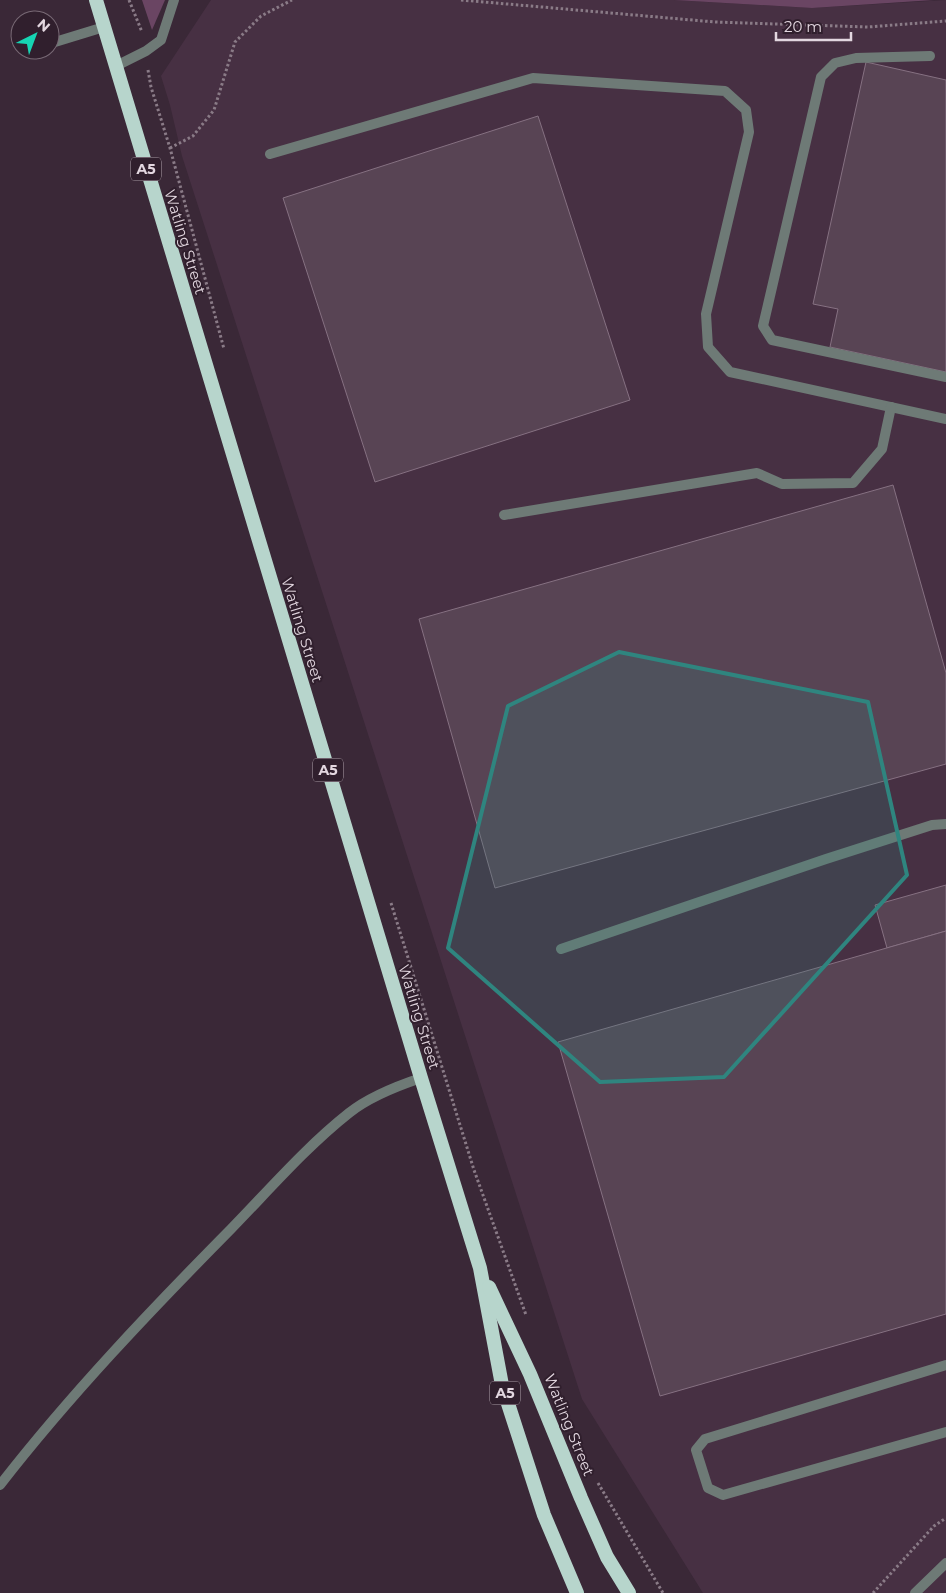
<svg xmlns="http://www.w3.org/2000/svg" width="946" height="1593" viewBox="0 0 946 1593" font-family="Montserrat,sans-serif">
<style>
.built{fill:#473043}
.green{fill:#6a4563}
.building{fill:#584454;stroke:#867182}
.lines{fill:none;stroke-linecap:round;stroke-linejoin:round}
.path{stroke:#8a7b87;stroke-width:3;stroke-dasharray:2.5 2.5;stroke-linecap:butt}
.service{stroke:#6e7a76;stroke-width:10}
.minor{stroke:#6e7a76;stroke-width:10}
.trunk{stroke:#b7d5cc;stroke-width:14}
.marked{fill:#2f857f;fill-opacity:0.2;stroke:#2f857f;stroke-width:4;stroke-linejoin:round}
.labels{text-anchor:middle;stroke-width:4;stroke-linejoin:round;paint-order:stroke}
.shield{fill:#301f2d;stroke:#ada0aa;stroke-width:1}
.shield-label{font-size:14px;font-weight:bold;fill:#e3d7e0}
.street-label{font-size:15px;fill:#e3d7e0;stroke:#301f2d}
</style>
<rect width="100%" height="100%" fill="#3a2837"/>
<polygon class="built" points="211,0 674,0 812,8 946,0 946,1593 703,1593 582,1399 182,156 170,105 161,76"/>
<g class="green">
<polygon points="142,0 165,0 152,30"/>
<polygon points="674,0 934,0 812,8"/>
</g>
<g class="building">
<polygon points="866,62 946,80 946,372 830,347 838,309 813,304"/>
<polygon points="538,116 630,400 375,482 283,198"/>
<polygon points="893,485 946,673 946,764 495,888 419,619"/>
<polygon points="946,885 946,931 887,948 875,905"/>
<polygon points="946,931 946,1314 660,1396 558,1042"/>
</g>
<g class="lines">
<g class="path">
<polyline points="129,0 142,32"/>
<polyline points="461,0 715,22 868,27 946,21"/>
<polyline points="148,70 151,87 170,148 224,349"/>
<polyline points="170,148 193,136 214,110 235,42 261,16 292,0"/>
<polyline points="391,903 474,1170 526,1315"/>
<polyline points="598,1483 663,1593"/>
<polyline points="873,1593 934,1526 946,1518"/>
</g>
<g class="service">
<polyline points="55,42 104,27"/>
<polyline points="930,56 856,58 835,63 821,77 763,326 772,340 946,377"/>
<polyline points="116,66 146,51 161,40 174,0"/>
<polyline points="270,154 533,78 725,91 746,110 749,132 706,314 708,347 730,372 946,419"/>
<polyline points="504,515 757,473 782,484 853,483 882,449 891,407"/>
<polyline points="561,949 826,859 932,825 946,824"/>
<polyline points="946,1365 705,1439 696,1450 708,1488 723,1495 946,1432"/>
<path d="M0,1485C70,1395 150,1311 231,1229C269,1190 306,1147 349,1113C369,1097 397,1086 421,1078"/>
</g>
<polyline class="minor" points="915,1593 946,1563"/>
<g class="trunk">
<polyline points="96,0 421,1078 480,1268 502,1385 544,1515 577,1593"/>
<polyline points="489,1287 530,1374 581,1498 607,1557 629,1593"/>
</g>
</g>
<path class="marked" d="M619,652L868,702L907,875L724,1077L600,1082L448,948L508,706Z"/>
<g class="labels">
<g class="shield">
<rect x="131" y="157.5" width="30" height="23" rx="4"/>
<rect x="313" y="758.5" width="30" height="23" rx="4"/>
<rect x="490" y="1381.5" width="30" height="23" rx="4"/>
</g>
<g class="shield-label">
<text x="146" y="174">A5</text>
<text x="328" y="775">A5</text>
<text x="505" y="1398">A5</text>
</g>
<g class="street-label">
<text transform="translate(185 242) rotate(73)" y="5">Watling Street</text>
<text transform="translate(302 630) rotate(73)" y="5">Watling Street</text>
<text transform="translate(419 1017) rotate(73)" y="5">Watling Street</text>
<text transform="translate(569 1425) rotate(68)" y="5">Watling Street</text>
</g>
</g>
<g transform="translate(35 35) rotate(42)"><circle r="24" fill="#301f2d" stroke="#786975"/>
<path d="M0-4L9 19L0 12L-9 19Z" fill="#16d5b3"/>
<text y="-8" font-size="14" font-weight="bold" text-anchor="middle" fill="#e3d7e0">N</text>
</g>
<path d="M776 32v8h75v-8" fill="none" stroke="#e3d7e0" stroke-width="2.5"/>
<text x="784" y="32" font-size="15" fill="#e3d7e0" stroke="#301f2d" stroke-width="4" paint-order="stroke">20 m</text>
</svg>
